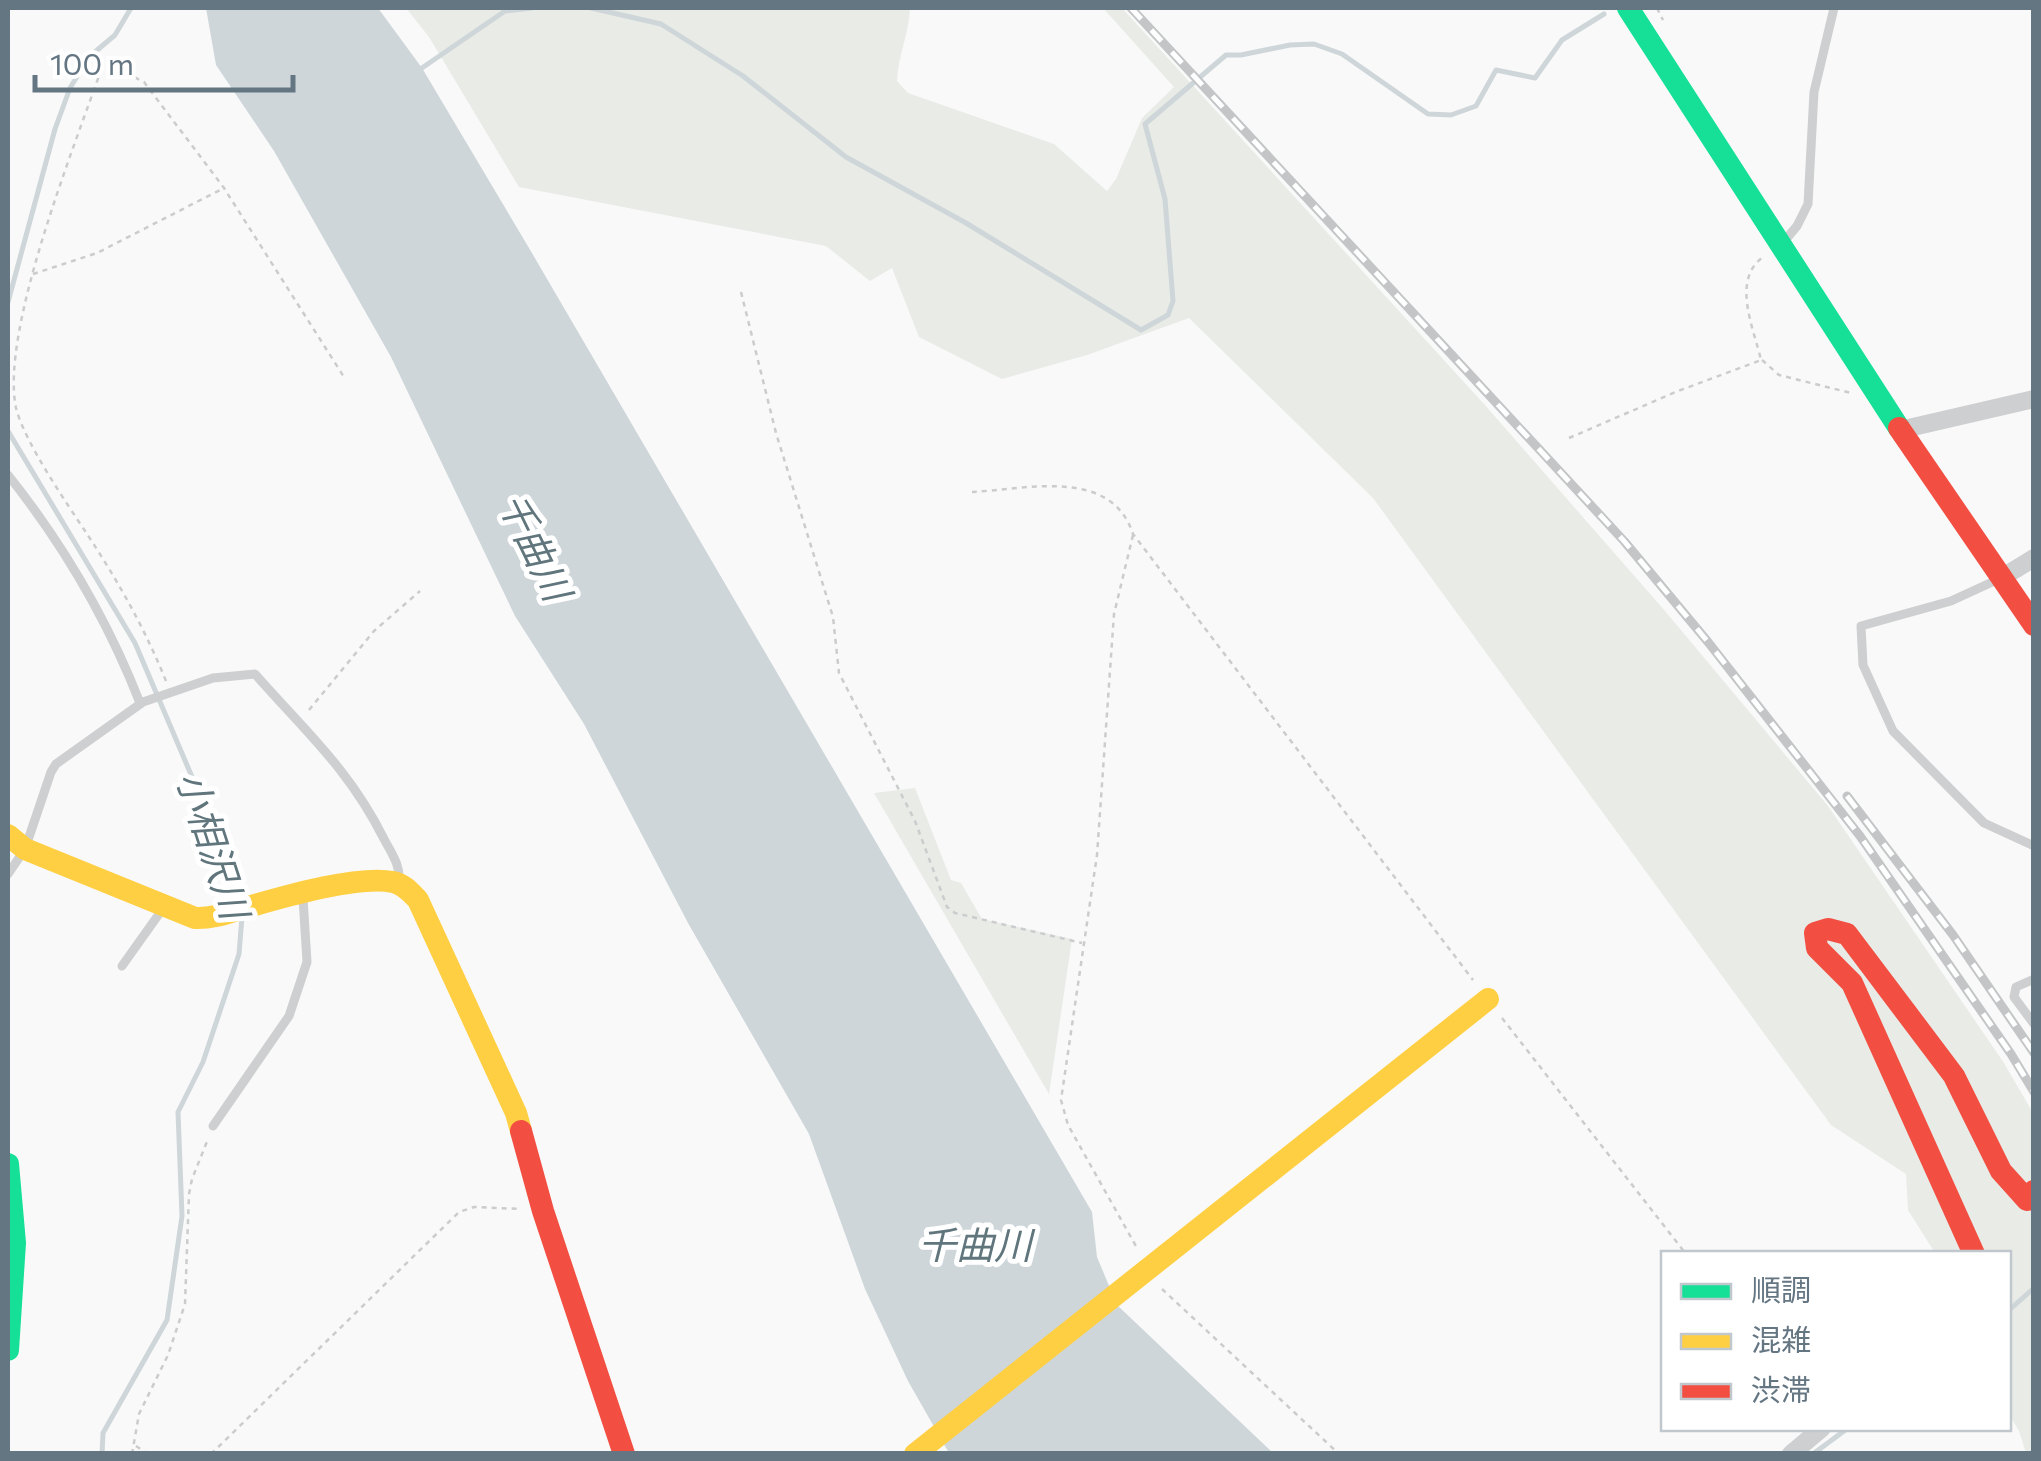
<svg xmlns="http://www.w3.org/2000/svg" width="2041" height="1461" viewBox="0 0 2041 1461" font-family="Commissioner,'Noto Sans JP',sans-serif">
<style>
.green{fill:#e8ebe6}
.water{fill:#ced6d9}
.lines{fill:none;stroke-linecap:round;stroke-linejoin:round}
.stream{stroke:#ced6d9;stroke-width:5}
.path{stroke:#cbcccd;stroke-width:2.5;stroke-dasharray:5 5;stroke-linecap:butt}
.lane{stroke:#cecfd0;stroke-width:9}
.street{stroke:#cecfd0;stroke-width:18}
.fast{stroke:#16e098;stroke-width:22}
.slow{stroke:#ffcf43;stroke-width:22}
.jam{stroke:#f24e42;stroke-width:22}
.rail-casing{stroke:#c3c5c6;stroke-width:9}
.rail{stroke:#fff;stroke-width:5;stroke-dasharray:15;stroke-linecap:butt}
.labels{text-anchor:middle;stroke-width:10;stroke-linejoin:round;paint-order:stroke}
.water-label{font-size:38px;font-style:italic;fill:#60757c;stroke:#fff}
</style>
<rect width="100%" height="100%" fill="#f9f9f9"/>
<g class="green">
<path d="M406,8H910C909,34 898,55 897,81L908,93L1054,144L1107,191L1116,179L1142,118L1174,87L1103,8H1122L1484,404L1665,611L1828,806L2004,1063L2033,1113V1453H2026L2019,1431L2009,1414L2008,1254L1935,1253L1908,1210L1906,1174L1831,1125L1373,498L1189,318L1087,355L1002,379L919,337L892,268L870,281L826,246L519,187L429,37Z"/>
<polygon points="915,788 951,880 961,883 982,919 1072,939 1049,1094 874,793"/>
</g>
<polygon class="water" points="206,8 378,8 422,68 529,248 1092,1212 1097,1257 1117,1305 1273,1453 949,1453 908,1381 865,1289 809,1134 688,923 584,724 515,616 391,357 274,151 216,65"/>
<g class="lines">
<g class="stream">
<polyline points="591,8 661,24 743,76 846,157 966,223 1141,330 1168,315 1173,301 1165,199 1145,124 1226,55 1241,55 1290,45 1314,44 1342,54 1428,114 1451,115 1476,106 1496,70 1535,78 1562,40 1604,14"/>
<polyline points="419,70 505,11 532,8"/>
<polyline points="8,302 55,129 70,88 89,57 115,35 131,8"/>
<polyline points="8,431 135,643 201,798 237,902"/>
<polyline points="2008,1311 2034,1288"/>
<polyline points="102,1454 103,1433 167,1320 182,1216 178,1112 203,1062 239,954 242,917"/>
<polyline points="1813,1454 1848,1428"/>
</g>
<g class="path">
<polyline points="1657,8 1663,20"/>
<polyline points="33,274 97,253 224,188"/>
<polyline points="741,292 776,433 833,617 839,673 915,821 947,907 955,913 1082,943"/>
<polyline points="1762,360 1779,375 1851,393"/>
<path d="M1569,438L1678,391L1761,360C1754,329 1731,280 1763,257"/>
<path d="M972,492C1027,489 1111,467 1133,534L1473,980"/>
<polyline points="1133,535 1114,614 1097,855 1061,1100 1068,1125 1137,1248"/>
<path d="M166,681C145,629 118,581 87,534C66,502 25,443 16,408C0,331 74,148 101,70L113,67L144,82L224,188L344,377"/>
<polyline points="309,710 374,631 420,591"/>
<polyline points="1502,1018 1686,1254"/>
<polyline points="1162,1289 1339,1454"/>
<polyline points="136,1446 148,1454"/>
<polyline points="132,1454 139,1414 168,1355 185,1304 189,1194 192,1179 208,1139"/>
<polyline points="211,1454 459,1212 474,1207 521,1209"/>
</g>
<g class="lane">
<polyline points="1782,244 1797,226 1808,204 1814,92 1834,8"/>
<path d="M8,475C63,544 108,621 140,703"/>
<polyline points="2001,578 1951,601 1861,626 1863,665 1893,731 1984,823 2034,846"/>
<path d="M8,874L25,849L51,772L56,764L143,702L213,678L255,674C306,732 349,769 384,839C392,854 401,866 399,883"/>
<polyline points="122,966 164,907"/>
<polyline points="2034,979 2016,987 2014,997 2034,1024"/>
<polyline points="213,1126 289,1016 307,962 303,898"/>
</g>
<g class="street">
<polyline points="1900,430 2034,399"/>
<polyline points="2003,577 2034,558"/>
<polyline points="1791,1454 1822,1428"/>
</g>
<g class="fast">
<polyline points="1628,8 1899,428"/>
<polyline points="8,1164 15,1243 8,1350"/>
</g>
<g class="slow">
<path d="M8,835L25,849L195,918C213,919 230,912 248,907C283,897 358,875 393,882C404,884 411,893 418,900L516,1113L521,1131"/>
<polyline points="915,1454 1488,999"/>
</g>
<g class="jam">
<polyline points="1899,428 2034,625"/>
<polyline points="521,1131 543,1211 624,1454"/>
<polyline points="1974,1254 1852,983 1817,948 1815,933 1828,929 1847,934 1954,1076 2001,1171 2027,1200 2034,1191"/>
</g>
<defs>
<g id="rail">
<polyline points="1131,8 1624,541 1708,642 1860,836 2011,1054 2034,1092"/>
<polyline points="1847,796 1953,935 2034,1053"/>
</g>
</defs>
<use href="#rail" class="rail-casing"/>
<use href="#rail" class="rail"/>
</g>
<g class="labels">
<g class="water-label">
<text transform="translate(534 547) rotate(64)" y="13">千曲川</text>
<text transform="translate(212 845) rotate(72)" y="13">小相沢川</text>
<text x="975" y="1259">千曲川</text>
</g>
</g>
<rect width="2041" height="1461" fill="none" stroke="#657683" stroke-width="20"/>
<rect x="1661" y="1251" width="350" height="180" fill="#ffffff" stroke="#c1c8cd" stroke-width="2.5"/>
<rect x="1681" y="1284" width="50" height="15" fill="#16e098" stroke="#c1c8cd" stroke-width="2.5"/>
<text x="1751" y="1301" font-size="30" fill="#657683">順調</text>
<rect x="1681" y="1334" width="50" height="15" fill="#ffcf43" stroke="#c1c8cd" stroke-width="2.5"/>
<text x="1751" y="1351" font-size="30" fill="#657683">混雑</text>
<rect x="1681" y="1384" width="50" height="15" fill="#f24e42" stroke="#c1c8cd" stroke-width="2.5"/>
<text x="1751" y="1401" font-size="30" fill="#657683">渋滞</text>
<path d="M35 75v15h258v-15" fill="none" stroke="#657683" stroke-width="5"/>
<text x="50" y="75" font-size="30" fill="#657683" stroke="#ffffff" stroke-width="8" paint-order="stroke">100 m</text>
</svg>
